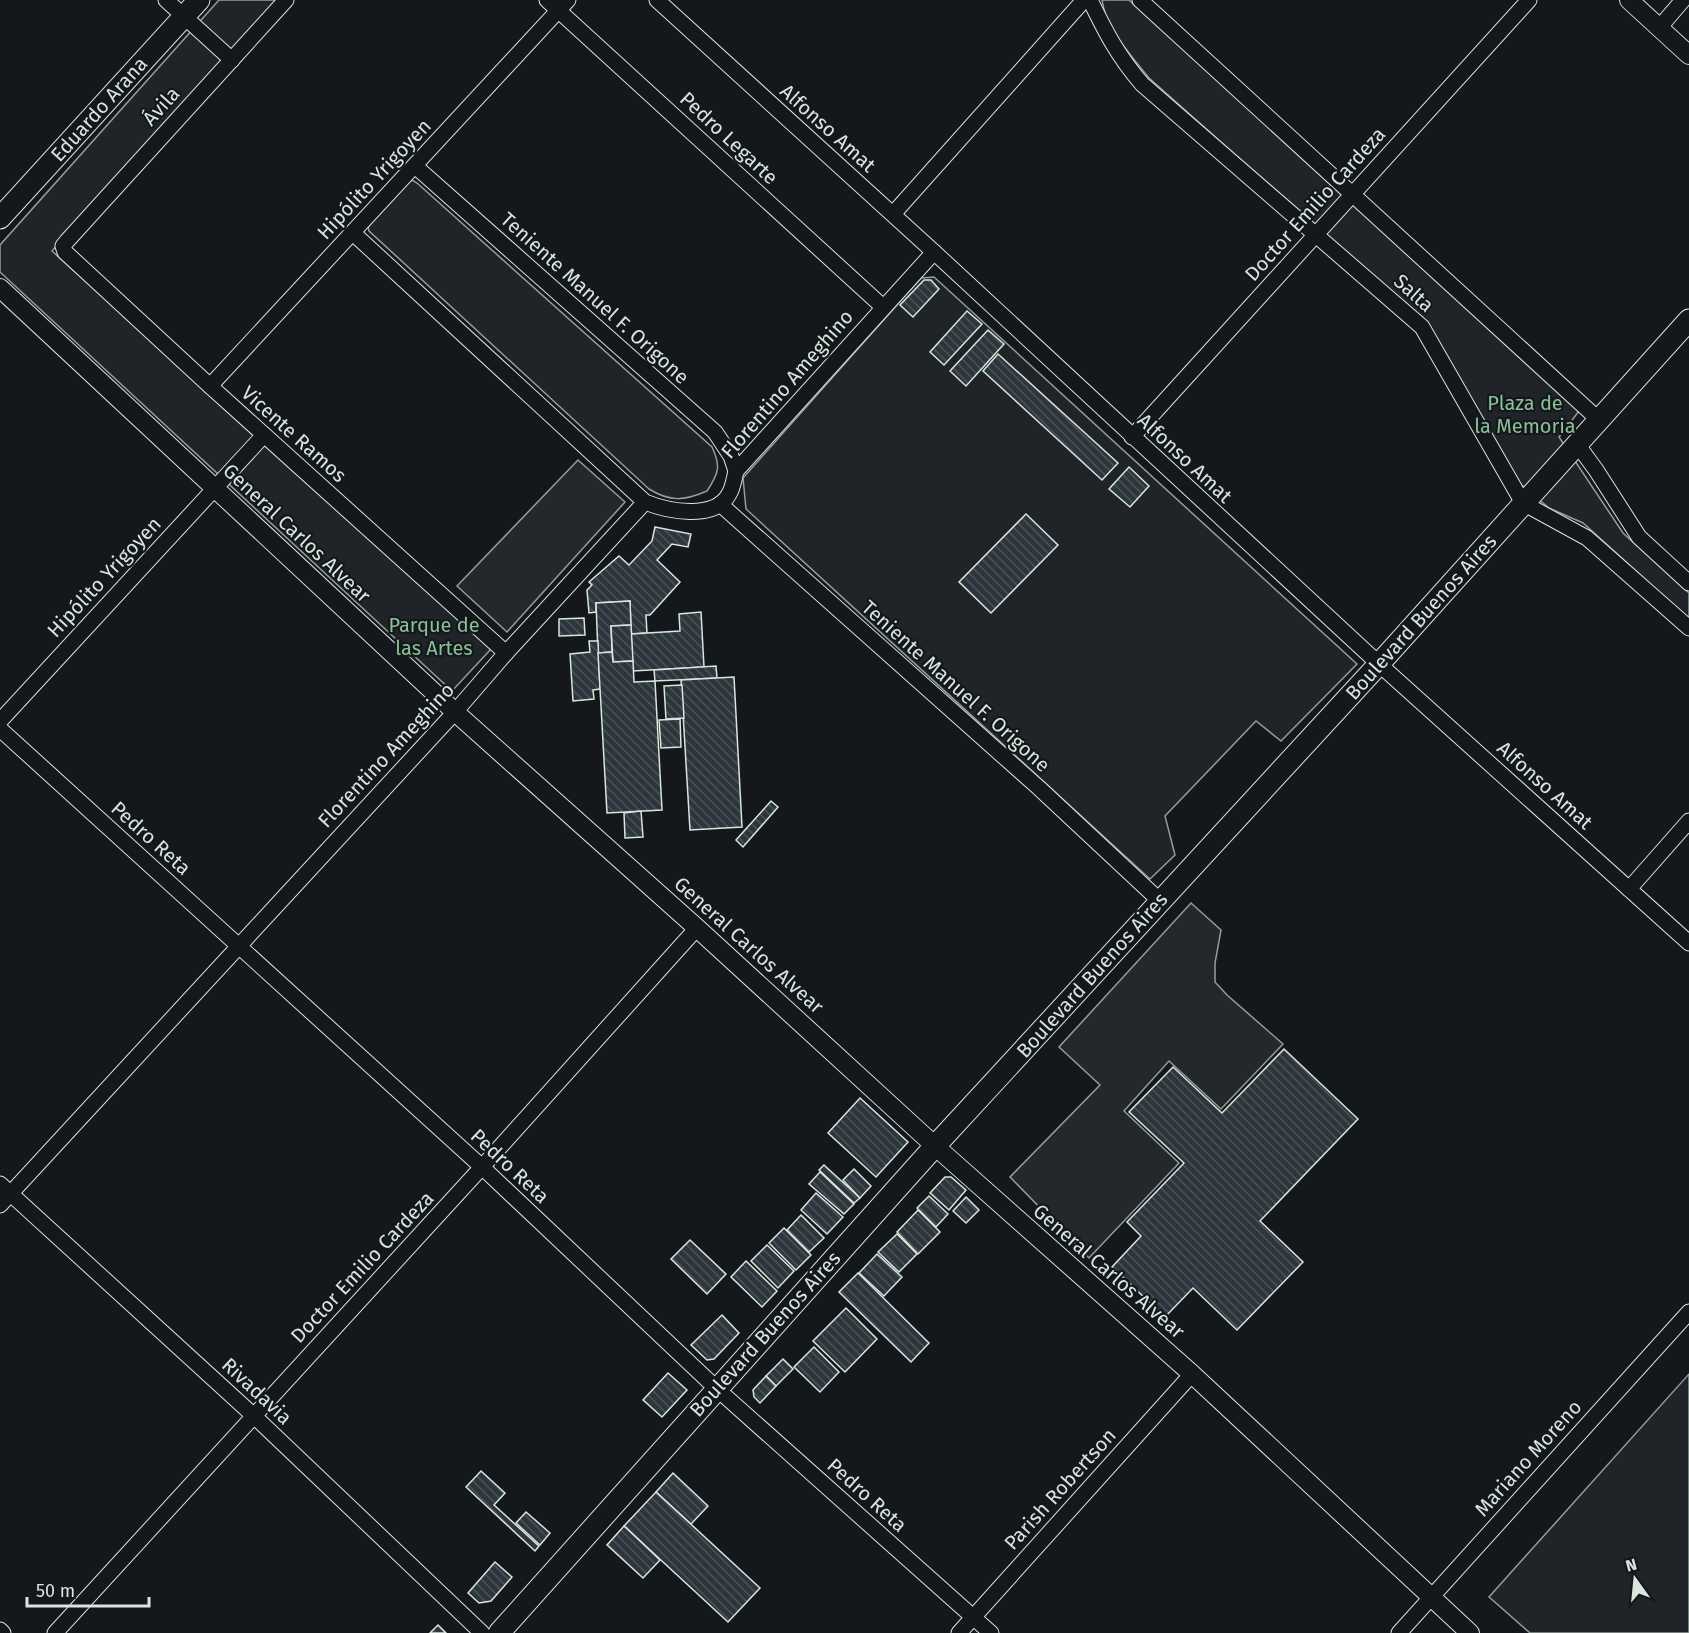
<svg xmlns="http://www.w3.org/2000/svg" width="1689" height="1633" viewBox="0 0 1689 1633" font-family="'Fira Sans',sans-serif">
<style>
.green{fill:#202428;stroke:#939e99;stroke-width:1.5}
.parking{fill:#24282b;stroke:#939e99;stroke-width:1.5}
.building{fill:url(#building-back-hatch);stroke:#d8e6dc;stroke-width:1.5}
.lines{fill:none;stroke-linecap:round;stroke-linejoin:round}
.minor-casing{stroke:#d8e6dc;stroke-width:17}
.tertiary-casing{stroke:#d8e6dc;stroke-width:20}
.secondary-casing{stroke:#d8e6dc;stroke-width:23}
.minor{stroke:#14181c;stroke-width:15}
.tertiary{stroke:#14181c;stroke-width:18}
.secondary{stroke:#14181c;stroke-width:21}
.labels{text-anchor:middle;stroke-width:4.5;stroke-linejoin:round;paint-order:stroke}
.street-label{font-size:20px;fill:#d8e6dc;stroke:#14181c}
.park-label{font-size:20px;fill:#8ac095;stroke:#14181c}
</style>
<defs>
<pattern id="building-back-hatch" width="6" height="6" patternUnits="userSpaceOnUse" patternTransform="scale(1.5)"><rect width="6" height="6" fill="#2c363c"/><path d="M-1 5l2 2M0 0l6 6M5-1l2 2" fill="none" stroke="#4a5358"/></pattern>
</defs>
<rect width="100%" height="100%" fill="#14181c"/>
<g class="green">
<polygon points="219,0 277,0 52,251 491,649 452,691 0,272 0,245"/>
<path d="M1102,0H1129L1579,411L1559,437L1623,533L1689,593V619L1583,523L1549,508L1518,482L1424,323L1149,78C1131,55 1106,30 1102,0Z"/>
<path d="M412,180L417,183L712,447C721,466 719,473 707,491C684,501 670,502 649,489L369,231L368,227L407,183Z"/>
<polygon points="934,277 1357,664 1281,741 1256,721 1165,816 1175,855 1150,879 746,509 743,478 921,278"/>
<polygon points="1689,1374 1689,1633 1530,1633 1489,1597"/>
</g>
<g class="parking">
<polygon points="578,460 625,502 507,632 457,586"/>
<polygon points="1191,903 1221,930 1215,963 1215,982 1227,995 1283,1044 1221,1109 1169,1061 1124,1111 1179,1163 1089,1258 1010,1177 1100,1085 1059,1047"/>
</g>
<g class="building">
<polygon points="924,280 931,280 939,289 913,317 900,305"/>
<polygon points="967,311 982,324 944,365 930,352"/>
<polygon points="988,330 1004,344 966,386 950,371"/>
<polygon points="998,354 1118,463 1102,480 983,371"/>
<polygon points="1129,467 1149,486 1130,507 1109,489"/>
<polygon points="1026,514 1058,545 991,613 959,582"/>
<polygon points="655,527 691,534 688,547 672,544 657,560 680,582 650,615 646,615 647,633 631,634 630,601 596,603 596,612 589,613 587,590 592,585 589,582 619,556 629,565 652,541"/>
<polygon points="630,601 631,625 611,626 612,652 598,653 596,603"/>
<polygon points="701,612 704,667 633,671 631,634 680,631 679,614"/>
<polygon points="584,618 585,635 559,636 559,619"/>
<polygon points="631,625 633,661 613,662 611,626"/>
<polygon points="589,641 598,641 600,689 593,690 594,699 573,701 570,654 590,652"/>
<polygon points="612,652 613,662 633,661 634,682 655,681 662,810 607,813 598,653"/>
<polygon points="716,666 717,678 655,681 654,670"/>
<polygon points="734,677 742,827 690,830 681,680"/>
<polygon points="682,685 684,718 666,719 664,686"/>
<polygon points="680,719 681,747 661,748 659,720"/>
<polygon points="771,801 778,807 743,847 736,840"/>
<polygon points="641,811 643,837 625,838 624,813"/>
<polygon points="1284,1049 1358,1119 1260,1221 1303,1262 1237,1330 1193,1288 1165,1317 1112,1267 1141,1236 1127,1222 1184,1163 1129,1112 1173,1067 1222,1113"/>
<polygon points="860,1098 908,1142 876,1177 828,1133"/>
<polygon points="824,1165 860,1198 854,1203 819,1170"/>
<polygon points="854,1169 871,1186 860,1198 843,1180"/>
<polygon points="820,1172 854,1204 844,1214 809,1184"/>
<polygon points="945,1177 951,1177 966,1190 949,1210 930,1193"/>
<polygon points="816,1193 843,1217 827,1234 801,1210"/>
<polygon points="929,1196 948,1214 936,1227 917,1208"/>
<polygon points="966,1197 979,1210 966,1223 953,1211"/>
<polygon points="918,1210 940,1232 918,1254 897,1232"/>
<polygon points="801,1215 824,1238 809,1252 787,1230"/>
<polygon points="784,1228 811,1255 796,1270 769,1243"/>
<polygon points="897,1234 917,1254 899,1272 878,1252"/>
<polygon points="690,1240 726,1274 707,1294 671,1259"/>
<polygon points="767,1245 794,1271 778,1288 751,1261"/>
<polygon points="877,1254 902,1277 884,1296 859,1273"/>
<polygon points="746,1261 777,1291 762,1307 731,1277"/>
<polygon points="858,1273 929,1343 911,1362 839,1292"/>
<polygon points="846,1308 877,1339 845,1372 813,1341"/>
<polygon points="722,1315 739,1333 714,1359 707,1360 691,1345"/>
<polygon points="814,1347 839,1372 820,1392 794,1367"/>
<polygon points="783,1359 793,1369 776,1386 766,1376"/>
<polygon points="668,1373 687,1390 662,1417 643,1400"/>
<polygon points="766,1376 776,1386 760,1403 754,1397 753,1390"/>
<polygon points="481,1471 505,1493 494,1505 539,1546 535,1551 466,1487"/>
<polygon points="673,1473 708,1506 691,1524 656,1492"/>
<polygon points="656,1492 760,1588 728,1622 624,1526"/>
<polygon points="526,1512 550,1533 540,1545 516,1523"/>
<polygon points="624,1526 660,1560 643,1578 607,1545"/>
<polygon points="495,1562 512,1577 491,1601 479,1603 468,1593"/>
<polygon points="438,1625 446,1633 430,1633"/>
</g>
<g class="lines">
<defs>
<g id="minor">
<polyline points="166,0 232,60"/>
<polyline points="286,0 67,241 63,246 65,252 210,386 506,653"/>
<polyline points="547,0 883,307"/>
<polyline points="657,0 934,252 1379,664 1689,943"/>
<path d="M1090,0C1106,33 1118,56 1142,84L1422,327L1523,503L1587,538L1689,628"/>
<polyline points="1140,0 1599,420"/>
<polyline points="1659,28 1683,0"/>
<polyline points="415,166 715,432 731,456 736,471"/>
<polyline points="893,214 1084,0"/>
<path d="M353,233L645,502C667,511 715,521 729,494C733,488 734,479 736,471L934,252"/>
<polyline points="210,386 568,0"/>
<polyline points="1132,437 1529,0"/>
<polyline points="1577,444 1596,470 1639,537 1689,583"/>
<polyline points="720,504 1039,788 1160,901"/>
<polyline points="0,721 264,435"/>
<polyline points="0,729 482,1167 716,1388 991,1633"/>
<polyline points="1629,889 1689,821"/>
<polyline points="0,1184 254,1416 482,1633"/>
<polyline points="0,1205 455,712 506,653 645,502"/>
<polyline points="0,1630 3,1633"/>
<polyline points="55,1633 482,1167 697,928"/>
<polyline points="959,1633 1192,1374"/>
<polyline points="1399,1633 1689,1312"/>
</g>
<g id="tertiary">
<polyline points="1629,0 1689,55"/>
<polyline points="0,288 455,712 697,928 935,1146 1192,1374 1470,1633"/>
</g>
<g id="secondary">
<polyline points="0,218 199,0"/>
<polyline points="499,1633 935,1146 1379,664 1689,320"/>
</g>
</defs>
<use href="#minor" class="minor-casing"/>
<use href="#tertiary" class="tertiary-casing"/>
<use href="#secondary" class="secondary-casing"/>
<use href="#minor" class="minor"/>
<use href="#tertiary" class="tertiary"/>
<use href="#secondary" class="secondary"/>
</g>
<g class="labels">
<g class="street-label">
<text transform="translate(161 106) rotate(-48)" y="7">Ávila</text>
<text transform="translate(99 109) rotate(-48)" y="7">Eduardo Arana</text>
<text transform="translate(828 128) rotate(42)" y="7">Alfonso Amat</text>
<text transform="translate(729 138) rotate(43)" y="7">Pedro Legarte</text>
<text transform="translate(374 179) rotate(-47)" y="7">Hipólito Yrigoyen</text>
<text transform="translate(1315 204) rotate(-48)" y="7">Doctor Emilio Cardeza</text>
<text transform="translate(1414 293) rotate(42)" y="7">Salta</text>
<text transform="translate(595 298) rotate(42)" y="7">Teniente Manuel F. Origone</text>
<text transform="translate(787 384) rotate(-49)" y="7">Florentino Ameghino</text>
<text transform="translate(294 434) rotate(42)" y="7">Vicente Ramos</text>
<text transform="translate(1185 458) rotate(43)" y="7">Alfonso Amat</text>
<text transform="translate(297 533) rotate(43)" y="7">General Carlos Alvear</text>
<text transform="translate(104 577) rotate(-47)" y="7">Hipólito Yrigoyen</text>
<text transform="translate(1421 617) rotate(-48)" y="7">Boulevard Buenos Aires</text>
<text transform="translate(956 686) rotate(42)" y="7">Teniente Manuel F. Origone</text>
<text transform="translate(386 755) rotate(-47)" y="7">Florentino Ameghino</text>
<text transform="translate(1545 785) rotate(42)" y="7">Alfonso Amat</text>
<text transform="translate(151 838) rotate(42)" y="7">Pedro Reta</text>
<text transform="translate(749 945) rotate(42)" y="7">General Carlos Alvear</text>
<text transform="translate(1092 975) rotate(-48)" y="7">Boulevard Buenos Aires</text>
<text transform="translate(510 1166) rotate(43)" y="7">Pedro Reta</text>
<text transform="translate(362 1267) rotate(-47)" y="7">Doctor Emilio Cardeza</text>
<text transform="translate(1109 1271) rotate(41)" y="7">General Carlos Alvear</text>
<text transform="translate(765 1334) rotate(-48)" y="7">Boulevard Buenos Aires</text>
<text transform="translate(257 1391) rotate(43)" y="7">Rivadavia</text>
<text transform="translate(1528 1458) rotate(-48)" y="7">Mariano Moreno</text>
<text transform="translate(1060 1489) rotate(-48)" y="7">Parish Robertson</text>
<text transform="translate(867 1495) rotate(42)" y="7">Pedro Reta</text>
</g>
<g class="park-label">
<text x="1525" y="410">Plaza de<tspan x="1525" dy="23">la Memoria</tspan></text>
<text x="434" y="632">Parque de<tspan x="434" dy="23">las Artes</tspan></text>
</g>
</g>
<g transform="translate(1635 1579) rotate(345)" stroke="#14181c" stroke-width="4.5" paint-order="stroke">
<path d="M0-4.5L10 22L0 15L-10 22Z" fill="#d8e6dc"/>
<text y="-9" font-size="16" font-weight="bold" text-anchor="middle" fill="#d8e6dc">N</text>
</g>
<path d="M27 1597v9h122v-9" fill="none" stroke="#d8e6dc" stroke-width="3"/>
<text x="36" y="1597" font-size="18" fill="#d8e6dc" stroke="#14181c" stroke-width="4.5" paint-order="stroke">50 m</text>
</svg>
